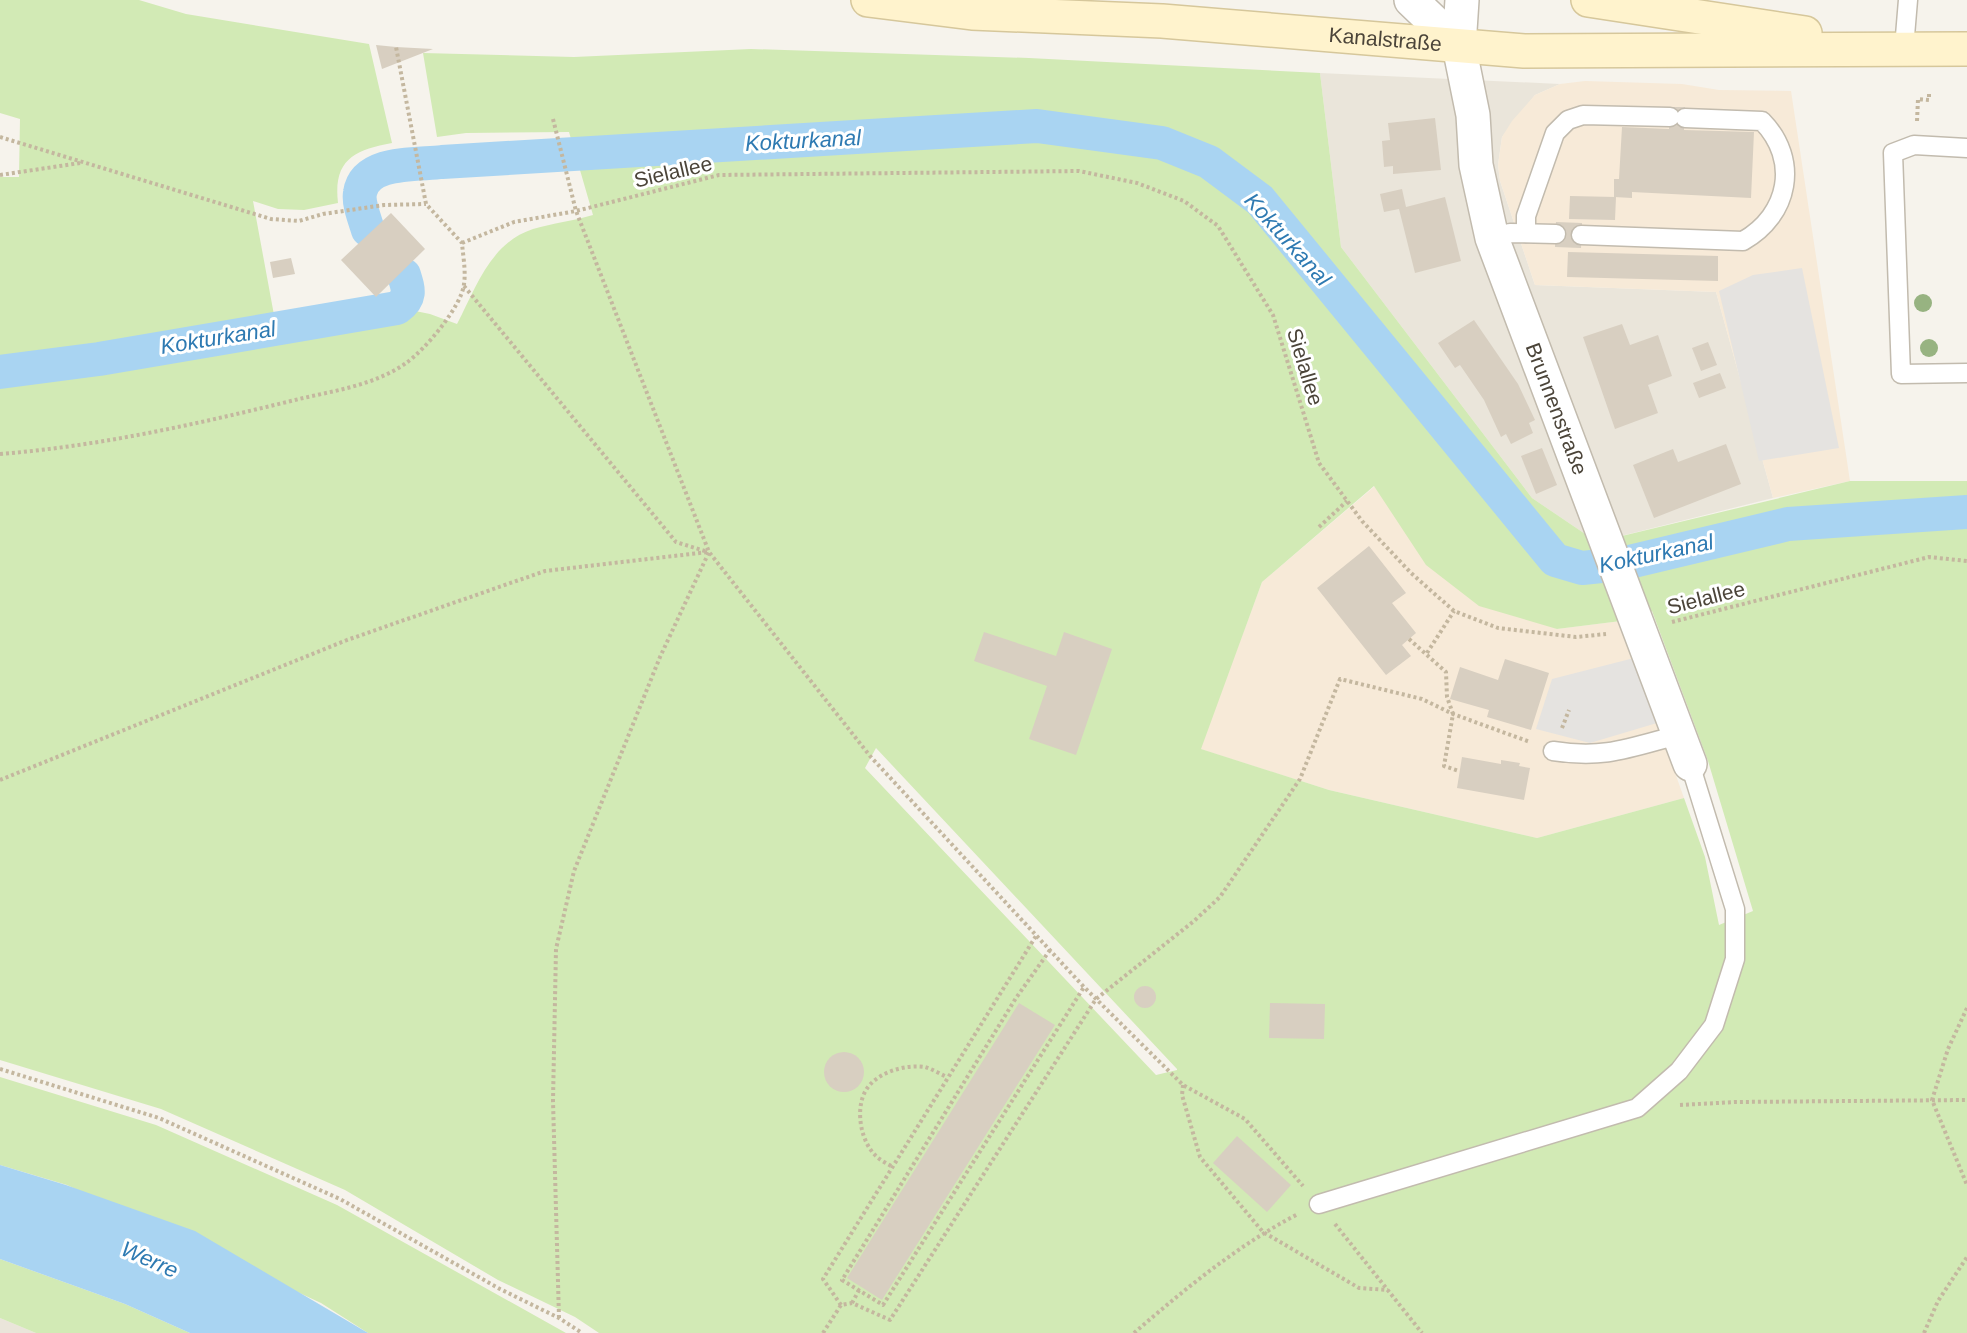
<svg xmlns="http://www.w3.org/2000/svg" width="1967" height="1333" viewBox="0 0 1967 1333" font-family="Arial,sans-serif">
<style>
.residential{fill:#eae5da}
.commercial{fill:#f7ead8}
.green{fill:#d2eab5;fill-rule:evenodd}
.parking{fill:#e5e3e0}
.water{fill:#a9d4f2}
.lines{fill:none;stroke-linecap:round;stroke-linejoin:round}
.canal{stroke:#a9d4f2;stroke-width:34}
.building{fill:#d8cfc1}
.lane-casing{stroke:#c2bbae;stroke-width:21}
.street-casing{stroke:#c2bbae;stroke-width:36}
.secondary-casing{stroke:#d6c79b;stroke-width:36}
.path{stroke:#c4b79f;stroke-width:4;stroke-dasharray:3 3;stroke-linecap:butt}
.lane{stroke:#fff;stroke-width:18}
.street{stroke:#fff;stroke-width:33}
.secondary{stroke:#fff3cd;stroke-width:33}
.tree{fill:#97b381}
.labels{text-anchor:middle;stroke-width:6;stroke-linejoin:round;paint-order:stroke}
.street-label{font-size:21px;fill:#4b4439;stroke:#fff}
.water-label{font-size:22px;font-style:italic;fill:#2e7ab2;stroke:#fff}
</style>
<rect width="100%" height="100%" fill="#f6f3ec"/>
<g class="residential">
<polygon points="1320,73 1560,84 1535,95 1502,137 1498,165 1500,181 1535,285 1716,292 1773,498 1597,542 1532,498 1341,247"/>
<polygon points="0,1318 36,1333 0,1333"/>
</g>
<g class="commercial">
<polygon points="1585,81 1682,84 1719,90 1791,91 1850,481 1773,498 1716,292 1535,285 1500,181 1498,165 1502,137 1512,121 1535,95 1560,84"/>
<polygon points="1375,486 1426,564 1557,629 1621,621 1684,798 1537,838 1329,790 1200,749 1262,582"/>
</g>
<g class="green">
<path d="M0,0H139L186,14L369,44L392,143C354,150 333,160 338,203L304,210L278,209L253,201L274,315L356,299L430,314L457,324C476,288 490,243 533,229C553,223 573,221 593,215L569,132L466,133L437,137L423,53L574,57L751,49L1029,58L1320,73L1341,247L1532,498L1597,542L1850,481H1967V1333H599L575,1317L498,1280L345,1190L161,1109L0,1060V177H19L20,119L0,113ZM1374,486L1426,565L1479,606L1557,629L1621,621L1652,611L1708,761L1753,911L1719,925L1705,857L1684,798L1537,838L1329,790L1201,749L1262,582ZM876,748L1177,1069V1070L1156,1075L865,768Z"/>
<polygon points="0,1077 156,1125 337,1205 566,1333 368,1333 321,1303 67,1185 0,1165"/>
<polygon points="0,1259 125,1304 190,1333 36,1333 0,1318"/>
</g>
<g class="parking">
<polygon points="1802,268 1839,448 1759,461 1719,291 1753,275"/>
<polygon points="1634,658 1657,723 1590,743 1536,729 1552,679"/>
</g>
<polygon class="water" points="0,1165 66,1185 195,1231 368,1333 190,1333 125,1304 0,1259"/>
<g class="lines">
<g class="canal">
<path d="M368,230C365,220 358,203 360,193C365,160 418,165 442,162L1037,126L1162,143L1209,162L1260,200L1555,560L1582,568L1621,564L1788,524L1967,512"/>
<path d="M0,372L99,359L397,308C411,298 409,291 404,275"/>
</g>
</g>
<g class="building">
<polygon points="376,45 396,47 433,49 382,69"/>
<polygon points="1670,107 1685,107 1684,130 1754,132 1751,198 1632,192 1632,198 1614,197 1614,179 1619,179 1622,127 1669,129"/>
<polygon points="1435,118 1441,170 1393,174 1393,166 1384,167 1382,141 1390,140 1388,123"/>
<polygon points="1402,189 1406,207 1445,197 1461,261 1415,273 1399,209 1384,212 1380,194"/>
<polygon points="1570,196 1616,197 1615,220 1569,219"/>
<polygon points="391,213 425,249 376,297 341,260"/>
<polygon points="1556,222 1582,223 1581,248 1555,247"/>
<polygon points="1568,252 1718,256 1718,281 1567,277"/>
<polygon points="291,258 295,274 273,278 270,262"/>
<polygon points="1474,320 1518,384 1535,420 1529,423 1533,433 1511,444 1506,434 1501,437 1484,400 1460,365 1455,368 1438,343"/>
<polygon points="1622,324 1630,345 1658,335 1672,376 1648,385 1658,413 1615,429 1583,337"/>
<polygon points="1708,342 1717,365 1701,371 1692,348"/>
<polygon points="1720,373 1726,388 1699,398 1693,383"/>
<polygon points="1726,444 1741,484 1654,518 1633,465 1673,449 1678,462"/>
<polygon points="1542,448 1557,485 1536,494 1521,456"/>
<polygon points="1369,546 1406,593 1392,603 1416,633 1402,645 1411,656 1386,675 1317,588"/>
<polygon points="984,632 1056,656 1064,632 1112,649 1076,755 1029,739 1047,686 974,661"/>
<polygon points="1505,659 1549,673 1531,730 1487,717 1489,710 1450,699 1460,667 1498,680"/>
<polygon points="1462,757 1501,764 1501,760 1520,763 1519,766 1530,768 1524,800 1457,788"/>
<circle cx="1145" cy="997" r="11"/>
<polygon points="1019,1003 1055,1025 882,1300 847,1278"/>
<polygon points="1270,1003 1325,1004 1324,1039 1269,1038"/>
<circle cx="844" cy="1072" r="20"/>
<polygon points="1237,1136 1291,1185 1267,1212 1213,1163"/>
</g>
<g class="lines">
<defs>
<g id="lane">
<polyline points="1904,48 1908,0"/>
<polyline points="1967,148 1914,145 1893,153 1901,374 1967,373"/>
<polyline points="1526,233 1526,216 1555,133 1568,120 1583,115 1670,117"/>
<path d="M1581,235L1743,241C1789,215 1800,160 1762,121L1685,118"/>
<polyline points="1492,238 1510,233 1556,234"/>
<path d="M1553,751C1605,759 1629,748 1678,735"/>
<polyline points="1319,1204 1637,1108 1679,1071 1714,1025 1735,959 1735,909 1690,764"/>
</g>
<g id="street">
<polyline points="1411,0 1459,46"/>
<path id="s1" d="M1462,0L1459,46L1473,115L1476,165L1492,238L1690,764"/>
</g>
<g id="secondary">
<path id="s2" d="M868,0L972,13L1162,21L1524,51L1967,49"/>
<polyline points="1588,0 1805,33"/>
</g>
</defs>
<use href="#lane" class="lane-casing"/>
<use href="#street" class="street-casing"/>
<use href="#secondary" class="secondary-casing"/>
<g class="path">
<polyline points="553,119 576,211 709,552 870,756 1084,987 1183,1085 1245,1119 1303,1186"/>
<polyline points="1917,121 1918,99 1929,100 1929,94"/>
<polyline points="0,137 271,219 299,221 323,214 384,205 426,204"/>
<polyline points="0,175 80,163"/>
<polyline points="462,243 514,222 576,211 719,175 1079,171 1137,183 1184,201 1218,226 1273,315 1319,463 1362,521 1411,573 1454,611 1498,628 1576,637 1606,634"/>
<polyline points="464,286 676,542 708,552"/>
<path d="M0,454C100,446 197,424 295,400C331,391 374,386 406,363C424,351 462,306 464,284C466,271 463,256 462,243L426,204L396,47"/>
<polyline points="1319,527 1347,501"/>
<polyline points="1672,622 1929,557 1967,561"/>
<polyline points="1409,639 1446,672 1447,697 1453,714 1444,766 1459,771"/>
<polyline points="1427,653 1454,611"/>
<polyline points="1562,728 1569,710"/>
<polyline points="0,780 347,640 545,571 708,552"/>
<polyline points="1050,950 1016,998 842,1280 883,1305 1084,987"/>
<polyline points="1967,1008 1948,1049 1932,1100 1967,1185"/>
<polyline points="0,1069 159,1118 340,1199 500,1289 559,1318 582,1333"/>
<polyline points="1183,1085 1182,1095 1200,1157 1263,1232 1359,1288 1388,1290"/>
<polyline points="1680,1105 1736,1102 1967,1100"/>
<path d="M891,1166C886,1163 880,1160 876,1156C860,1141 855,1108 866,1090C877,1072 906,1064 925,1067C932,1069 940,1074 947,1077"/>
<polyline points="1335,1224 1422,1333"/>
<polyline points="852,1303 859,1290"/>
<polyline points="841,1305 823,1279 1036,936"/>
<polyline points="559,1318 553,1101 556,949 574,871 660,657 709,552"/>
<polyline points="823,1333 841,1305 852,1303 890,1320 1096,999 1194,921 1220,897 1300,779 1340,679 1422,699 1453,714 1530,742"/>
<path d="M1134,1333C1185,1289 1238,1245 1298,1214"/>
<polyline points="1924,1333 1938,1301 1967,1257"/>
</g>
<use href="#lane" class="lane"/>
<use href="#street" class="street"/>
<use href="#secondary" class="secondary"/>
</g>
<g class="tree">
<circle cx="1923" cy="303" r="9"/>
<circle cx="1929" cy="348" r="9"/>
</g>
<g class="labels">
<g class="street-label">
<text dy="7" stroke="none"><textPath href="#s2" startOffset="519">Kanalstraße</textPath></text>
<text transform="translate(673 172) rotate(-13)" y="7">Sielallee</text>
<text transform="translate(1305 367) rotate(73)" y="7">Sielallee</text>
<text dy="7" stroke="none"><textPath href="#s1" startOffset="424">Brunnenstraße</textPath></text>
<text transform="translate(1706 598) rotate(-14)" y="7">Sielallee</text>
</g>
<g class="water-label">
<text transform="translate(803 140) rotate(-3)" y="8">Kokturkanal</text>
<text transform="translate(1288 239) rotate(48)" y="8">Kokturkanal</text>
<text transform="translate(218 337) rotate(-9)" y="8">Kokturkanal</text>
<text transform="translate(1656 553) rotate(-12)" y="8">Kokturkanal</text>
<text transform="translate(150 1259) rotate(24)" y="8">Werre</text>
</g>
</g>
</svg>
